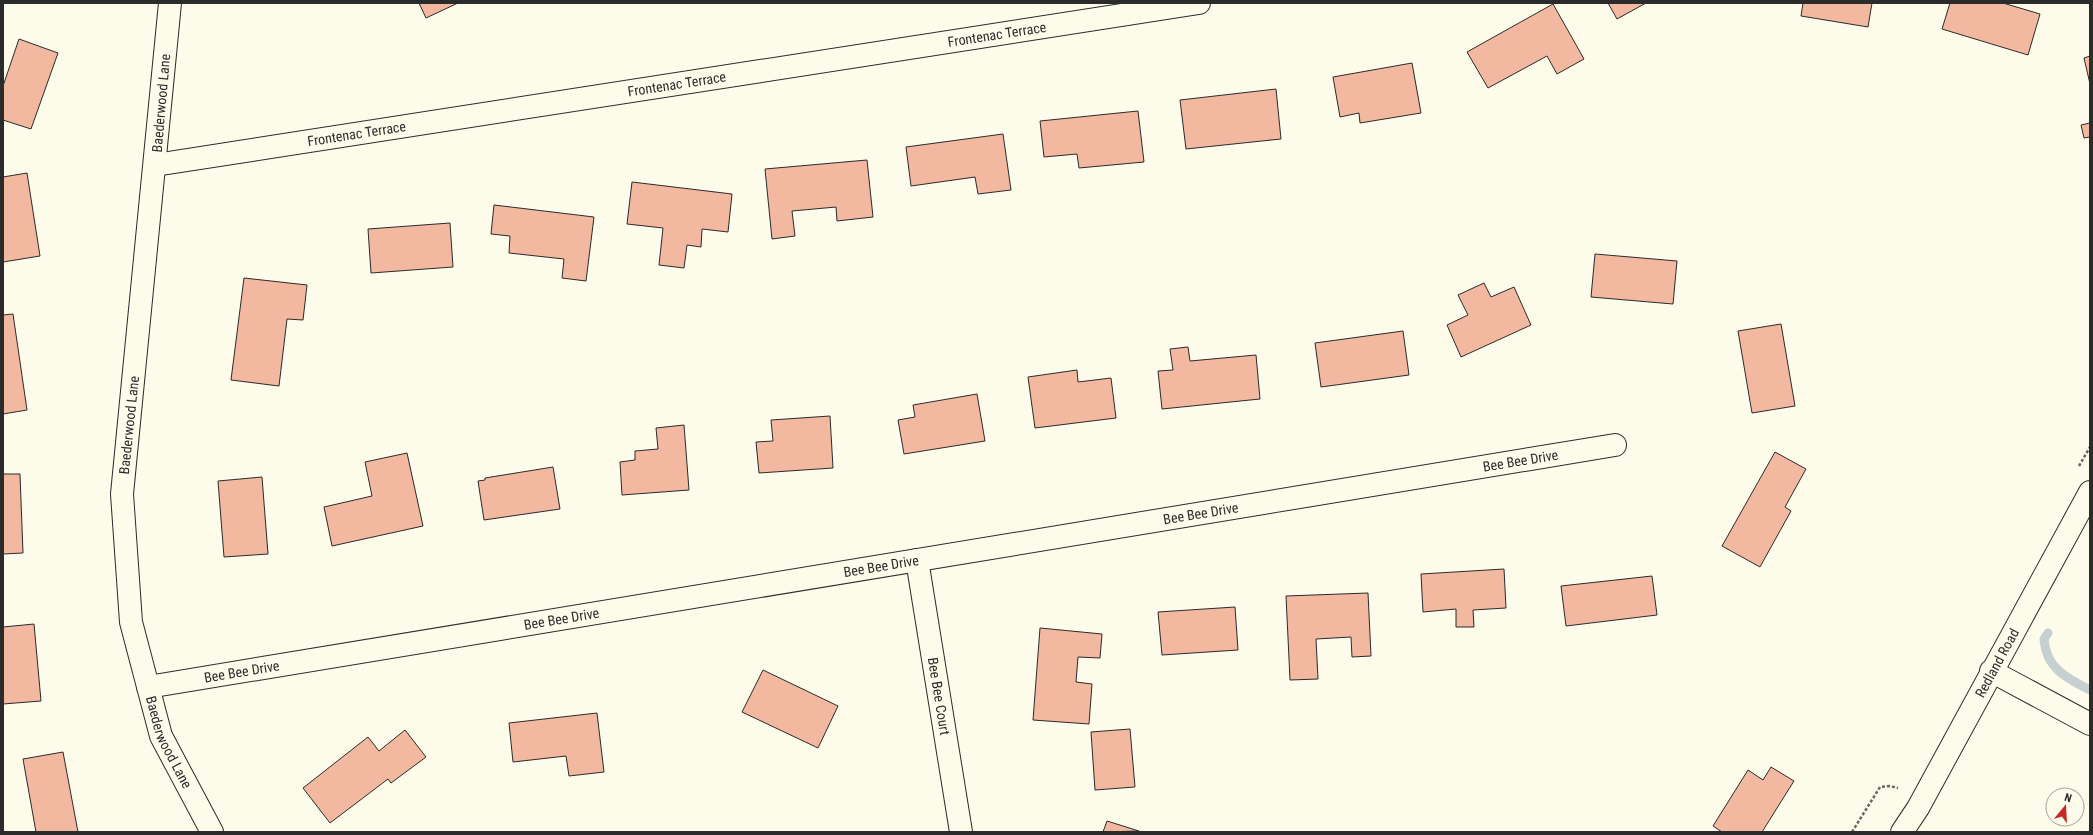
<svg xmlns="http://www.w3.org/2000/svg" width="2093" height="835" viewBox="0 0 2093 835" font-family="'Roboto Condensed',sans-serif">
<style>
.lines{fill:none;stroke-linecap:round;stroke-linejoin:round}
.stream{stroke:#c7d0d0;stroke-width:9}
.building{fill:#f2b8a0;stroke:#2b2b2b}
.street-casing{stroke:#2b2b2b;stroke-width:24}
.secondary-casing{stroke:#2b2b2b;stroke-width:24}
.path{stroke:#6a6964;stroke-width:2.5;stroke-dasharray:3 2;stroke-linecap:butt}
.street{stroke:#fdfbea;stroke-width:22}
.secondary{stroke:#fdfbea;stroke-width:22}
.labels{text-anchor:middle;stroke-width:3;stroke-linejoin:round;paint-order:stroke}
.street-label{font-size:14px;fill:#2b2b2b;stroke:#fdfbea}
</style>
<rect width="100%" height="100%" fill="#fdfbea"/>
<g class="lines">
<path class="stream" d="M2048,633L2044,639C2046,668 2066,678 2090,690"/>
</g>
<g class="building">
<polygon points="419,3 458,3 426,18"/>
<polygon points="1608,3 1646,3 1617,19"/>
<polygon points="1803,3 1872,3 1868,27 1801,16"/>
<polygon points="1950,3 2003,3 2040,14 2028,55 1942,29"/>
<polygon points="1553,4 1584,59 1557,74 1547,56 1488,88 1467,52"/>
<polygon points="19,39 58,53 31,129 3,120 3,86"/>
<polygon points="2090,56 2090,84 2084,58"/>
<polygon points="1412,63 1421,113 1360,123 1359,113 1340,117 1333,77"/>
<polygon points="1276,89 1281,139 1186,149 1180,100"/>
<polygon points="1138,111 1144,162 1079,168 1077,154 1044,157 1040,121"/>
<polygon points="2090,123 2090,137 2084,138 2081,125"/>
<polygon points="1003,134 1011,190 978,194 975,177 911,186 906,147"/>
<polygon points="867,160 873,217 837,221 836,207 792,211 795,236 772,239 765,169"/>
<polygon points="27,173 40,256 3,262 3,177"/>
<polygon points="632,182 732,194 728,232 702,229 701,247 687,245 684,268 659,265 663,228 627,224"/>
<polygon points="494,205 594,217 586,281 562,278 564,259 509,253 510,236 491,234"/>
<polygon points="450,223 453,267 371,273 368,229"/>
<polygon points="1595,254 1677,261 1673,304 1591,297"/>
<polygon points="244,278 307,285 303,320 287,319 279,386 231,380"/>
<polygon points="1484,283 1491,297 1514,287 1531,325 1461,357 1447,325 1468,315 1458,295"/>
<polygon points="13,314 27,410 3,414 3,315"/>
<polygon points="1781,324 1795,406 1752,413 1738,331"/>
<polygon points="1403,331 1409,375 1321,387 1315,343"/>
<polygon points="1188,347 1190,361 1256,355 1260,399 1162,409 1158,371 1173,370 1170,349"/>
<polygon points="1077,370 1078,382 1111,378 1116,418 1035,428 1028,377"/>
<polygon points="977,394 985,441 904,454 898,420 915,417 913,405"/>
<polygon points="830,416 833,468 759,473 756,442 773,441 771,420"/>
<polygon points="684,425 689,490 622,495 620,462 635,460 635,451 658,449 656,428"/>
<polygon points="1775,452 1806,469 1785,507 1791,511 1760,567 1722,546"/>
<polygon points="407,453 423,526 332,546 324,507 372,496 365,462"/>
<polygon points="553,467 560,509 484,520 478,481 485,480 485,478"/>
<polygon points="3,474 20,474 23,553 3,554"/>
<polygon points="262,477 268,554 224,557 218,481"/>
<polygon points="1504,569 1506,608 1473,610 1474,627 1456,627 1456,609 1423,612 1421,574"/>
<polygon points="1652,576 1657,615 1566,626 1561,586"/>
<polygon points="1368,593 1371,656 1352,657 1351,637 1316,639 1318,679 1290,680 1286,596"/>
<polygon points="1235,607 1238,650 1162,655 1158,612"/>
<polygon points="34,624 41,701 3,704 3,627"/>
<polygon points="1040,628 1102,634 1100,658 1078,657 1076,682 1092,684 1089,724 1033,720"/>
<polygon points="763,670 838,706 818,748 742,712"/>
<polygon points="597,713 604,772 569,776 566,756 513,762 509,723"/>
<polygon points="1130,729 1135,787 1095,790 1091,732"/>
<polygon points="405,730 426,757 391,783 388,779 330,823 303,788 368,737 379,751"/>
<polygon points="63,752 78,832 36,832 23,759"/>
<polygon points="1771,767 1794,781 1762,832 1722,832 1713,826 1748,770 1763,780"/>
<polygon points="1107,821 1139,831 1103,832"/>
</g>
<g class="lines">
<defs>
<g id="street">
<path id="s1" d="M170,3L122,494L131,622L161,736L212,832"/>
<path id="s2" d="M155,165L1199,3"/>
<path id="s3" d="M917,560L961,832"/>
<polyline points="1991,671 2090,724"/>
<path id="s4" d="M148,687L1615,445"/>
</g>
<g id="secondary">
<path id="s5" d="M1902,832L1918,808L2090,492"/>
</g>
</defs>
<use href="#street" class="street-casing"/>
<use href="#secondary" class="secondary-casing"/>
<g class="path">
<polyline points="2079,466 2090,447"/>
<polyline points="1852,832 1880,787 1889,786 1898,788"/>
</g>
<use href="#street" class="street"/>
<use href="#secondary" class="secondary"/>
</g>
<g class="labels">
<g class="street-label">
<text dy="5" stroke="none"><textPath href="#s2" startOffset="852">Frontenac Terrace</textPath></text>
<text dy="5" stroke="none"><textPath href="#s2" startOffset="528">Frontenac Terrace</textPath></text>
<text transform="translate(161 103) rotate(-85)" y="5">Baederwood Lane</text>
<text dy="5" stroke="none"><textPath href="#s2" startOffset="204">Frontenac Terrace</textPath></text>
<text transform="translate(129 425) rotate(-84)" y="5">Baederwood Lane</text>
<text dy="5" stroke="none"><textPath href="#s4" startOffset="1391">Bee Bee Drive</textPath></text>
<text dy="5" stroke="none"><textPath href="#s4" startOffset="1067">Bee Bee Drive</textPath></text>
<text dy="5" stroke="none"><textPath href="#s4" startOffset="743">Bee Bee Drive</textPath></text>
<text dy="5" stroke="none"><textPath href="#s4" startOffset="419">Bee Bee Drive</textPath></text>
<text dy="5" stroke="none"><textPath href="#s5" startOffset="194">Redland Road</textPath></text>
<text dy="5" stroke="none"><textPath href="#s4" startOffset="95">Bee Bee Drive</textPath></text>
<text dy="5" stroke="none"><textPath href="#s3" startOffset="138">Bee Bee Court</textPath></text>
<text dy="5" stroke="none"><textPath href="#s1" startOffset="748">Baederwood Lane</textPath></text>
</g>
</g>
<rect width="2093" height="835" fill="none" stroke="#2b2b2b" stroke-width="8"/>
<g transform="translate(2065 807) rotate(18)"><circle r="19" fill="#fdfbea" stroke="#a9a89e"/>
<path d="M0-3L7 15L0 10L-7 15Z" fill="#c62828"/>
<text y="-6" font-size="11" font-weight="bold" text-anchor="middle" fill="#2b2b2b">N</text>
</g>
</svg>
